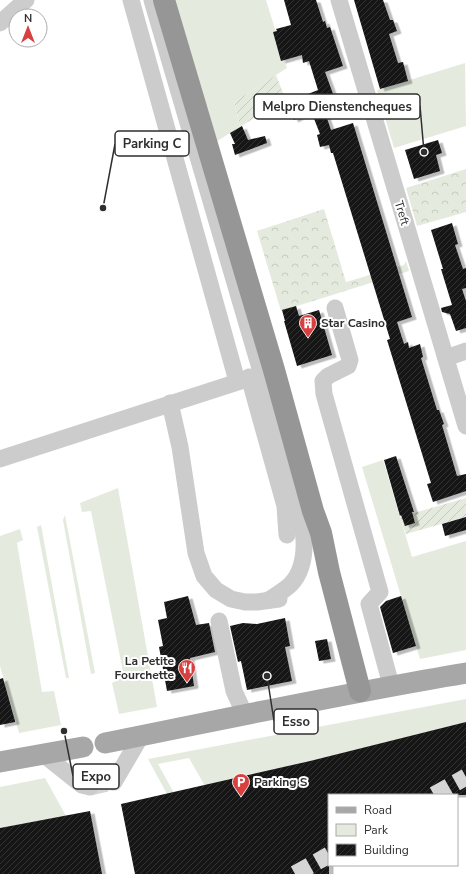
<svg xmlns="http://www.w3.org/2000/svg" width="466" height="874" viewBox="0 0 466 874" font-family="'Nunito Sans',sans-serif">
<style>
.green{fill:#e4ebde}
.forest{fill:url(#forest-crowns)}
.garden{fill:url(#garden-furrows)}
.building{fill:url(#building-hatch);filter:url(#shadow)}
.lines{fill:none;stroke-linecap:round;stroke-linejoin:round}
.minor-tunnel{stroke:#d5d5d5;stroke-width:17;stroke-dasharray:17 8;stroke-linecap:butt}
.minor{stroke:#ccc;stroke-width:17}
.major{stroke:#a7a7a7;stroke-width:21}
.highway{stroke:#969696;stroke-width:22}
.labels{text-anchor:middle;stroke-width:4;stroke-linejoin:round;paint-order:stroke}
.street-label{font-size:12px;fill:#2f2f2f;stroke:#fff}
.poi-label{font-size:12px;font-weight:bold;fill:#2f2f2f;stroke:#fff;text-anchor:start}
.leader{fill:none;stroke:#2f2f2f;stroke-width:1.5}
.callout-dot{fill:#2f2f2f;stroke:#fff;stroke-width:1.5}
.callout{fill:#fff;stroke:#2f2f2f;stroke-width:1.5}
.callout-label{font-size:13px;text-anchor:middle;font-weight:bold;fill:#2f2f2f}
</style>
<defs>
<pattern id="forest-crowns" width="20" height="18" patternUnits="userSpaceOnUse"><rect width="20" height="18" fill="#e4ebde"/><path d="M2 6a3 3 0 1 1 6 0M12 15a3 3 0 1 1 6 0" fill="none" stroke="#c4cabf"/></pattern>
<pattern id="garden-furrows" width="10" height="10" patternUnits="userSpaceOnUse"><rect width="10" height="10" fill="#e4ebde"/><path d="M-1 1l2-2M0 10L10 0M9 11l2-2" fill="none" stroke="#c4cabf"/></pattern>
<pattern id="building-hatch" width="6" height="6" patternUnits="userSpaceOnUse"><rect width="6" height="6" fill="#161616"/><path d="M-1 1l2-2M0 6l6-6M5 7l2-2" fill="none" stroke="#303030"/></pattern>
<filter id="shadow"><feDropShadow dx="4.5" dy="2.5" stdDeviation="0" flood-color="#0004"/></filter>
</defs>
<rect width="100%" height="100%" fill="#fff"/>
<g class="green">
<polygon points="172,0 266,0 287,68 234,102 240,127 214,143"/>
<polygon points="465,63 466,126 394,148 377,90"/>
<polygon points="383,460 412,557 466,541 466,650 420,659 362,467"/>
<polygon points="118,488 157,707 119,714 112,683 124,677 91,511 82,512 80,503"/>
<polygon points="65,515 95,673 91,674 63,520"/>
<polygon points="41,525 69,678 66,678 37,527"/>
<polygon points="20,529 23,540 17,543 42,692 54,691 61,725 19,733 0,666 0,536"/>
<polygon points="466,699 466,722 398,740 205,786 189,758 158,764 174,793 167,794 148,759"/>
<polygon points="45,778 66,816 0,828 0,787"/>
</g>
<g class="forest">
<polygon points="466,169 466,212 417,226 406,188"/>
<polygon points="324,209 346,282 404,265 406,261 409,271 281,311 257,231"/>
</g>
<g class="garden">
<polygon points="276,75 285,98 240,127 234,102"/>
<polygon points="466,498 466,517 406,534 400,517"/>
</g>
<g class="building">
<polygon points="284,0 316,0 323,22 325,21 327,28 330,27 343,66 325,72 336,102 323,107 331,130 353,123 412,317 397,322 404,344 408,342 409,348 420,344 423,357 421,358 437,410 439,410 444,424 442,425 457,476 466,474 466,491 433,502 427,484 431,483 387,340 390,339 333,153 331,153 329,145 320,147 317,135 320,134 311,111 294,120 285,105 298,98 318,90 309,61 303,63 302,55 281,61 273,32 277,31 276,29 291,25"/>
<polygon points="354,0 383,0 390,20 393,20 397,31 389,34 398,63 403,62 408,81 380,89"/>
<polygon points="242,126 248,140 265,136 267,143 235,155 232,144 235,144 230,133"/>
<polygon points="438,140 442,153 436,155 440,171 414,179 405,150"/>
<polygon points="452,223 458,244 455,245 463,269 466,268 466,288 462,289 466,301 466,328 456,331 450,314 442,312 441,308 452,305 441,269 443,269 431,230"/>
<polygon points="296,306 299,316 319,310 332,355 297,366 284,321 285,321 282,310"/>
<polygon points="396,456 414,512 412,512 415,523 405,526 401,515 400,516 384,460"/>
<polygon points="466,517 466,530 445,536 442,524"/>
<polygon points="188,596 196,625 209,623 215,652 190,658 194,686 167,691 159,647 163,646 158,620 167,618 164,602"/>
<polygon points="401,596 416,646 393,653 380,607 386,601"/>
<polygon points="285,618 290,646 285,647 292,681 247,690 241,661 238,662 230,626 243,623 257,624"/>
<polygon points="327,639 331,659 319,661 315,641"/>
<polygon points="3,678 15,721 15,722 0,725 0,679"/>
<polygon points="466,722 466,795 329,795 329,874 135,874 121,804 310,761"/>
<polygon points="90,811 102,874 0,874 0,828"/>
</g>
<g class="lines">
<g class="minor-tunnel">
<polyline points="90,787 112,782"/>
<polyline points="434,795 466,777"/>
<polyline points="295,874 329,855"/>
</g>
<g class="minor">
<polyline points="131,0 237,381"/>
<path d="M152,0L296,491C302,518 313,561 291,584C285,590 276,595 269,600"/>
<polyline points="339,0 466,426"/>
<polyline points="0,23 26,0"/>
<polyline points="335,308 350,360 348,366 328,376 323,381 324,394 380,592 369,604 391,685"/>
<polyline points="446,358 466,351"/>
<polyline points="249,377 285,506 287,535"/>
<polyline points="170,403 180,447 196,553 204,576 216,590 231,599 245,602 257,602 279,599"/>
<polyline points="0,459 272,371"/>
<polyline points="219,621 234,691 245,715"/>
<polyline points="43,754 82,785 90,787"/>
<polyline points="112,782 114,782 141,736"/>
</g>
<g class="major">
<path d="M105,743C225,719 345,693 466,673"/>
<polyline points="0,762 83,747"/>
</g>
<polyline class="highway" points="164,0 274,370 313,511 321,533 329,572 360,691"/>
</g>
<defs>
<symbol id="building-pin" viewBox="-11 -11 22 30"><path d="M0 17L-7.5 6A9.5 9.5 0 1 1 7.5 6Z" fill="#d83f3f" stroke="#fff"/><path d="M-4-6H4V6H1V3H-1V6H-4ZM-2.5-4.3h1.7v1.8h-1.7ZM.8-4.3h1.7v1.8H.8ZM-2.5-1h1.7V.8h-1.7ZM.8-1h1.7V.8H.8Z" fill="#fff"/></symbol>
<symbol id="restaurant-pin" viewBox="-11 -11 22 30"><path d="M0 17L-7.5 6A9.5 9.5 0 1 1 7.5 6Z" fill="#d83f3f" stroke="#fff"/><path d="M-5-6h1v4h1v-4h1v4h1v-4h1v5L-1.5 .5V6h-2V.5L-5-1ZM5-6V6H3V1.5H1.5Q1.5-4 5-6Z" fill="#fff"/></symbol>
<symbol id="parking-pin" viewBox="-11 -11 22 30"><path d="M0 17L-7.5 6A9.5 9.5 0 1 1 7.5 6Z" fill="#d83f3f" stroke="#fff"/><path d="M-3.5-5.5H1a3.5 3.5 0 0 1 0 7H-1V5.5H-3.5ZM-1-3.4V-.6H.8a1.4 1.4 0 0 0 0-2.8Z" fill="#fff"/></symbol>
</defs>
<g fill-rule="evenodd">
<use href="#building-pin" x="298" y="313" width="20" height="27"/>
<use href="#restaurant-pin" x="177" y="658" width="20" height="27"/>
<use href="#parking-pin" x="231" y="772" width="20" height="27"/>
</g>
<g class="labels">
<g class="street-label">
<text transform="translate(402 213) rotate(73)" y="4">Treft</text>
</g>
<g class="poi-label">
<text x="321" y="327">Star Casino</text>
<text x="174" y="665" text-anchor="end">La Petite<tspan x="174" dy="14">Fourchette</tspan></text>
<text x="254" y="786">Parking S</text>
</g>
</g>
<path class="leader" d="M424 152L420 106M103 208L115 144M267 676L274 721M64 731L73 776"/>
<g class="callout-dot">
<circle cx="424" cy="152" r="4"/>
<circle cx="103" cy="208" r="4"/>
<circle cx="267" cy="676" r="4"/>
<circle cx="64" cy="731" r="4"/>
</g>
<g class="callout">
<rect x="254" y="94" width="166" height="25" rx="4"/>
<rect x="115" y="131" width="74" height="25" rx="4"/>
<rect x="274" y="709" width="44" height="25" rx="4"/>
<rect x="73" y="764" width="46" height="25" rx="4"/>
</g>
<g class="callout-label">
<text x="337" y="111">Melpro Dienstencheques</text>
<text x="152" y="148">Parking C</text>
<text x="296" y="726">Esso</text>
<text x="96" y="781">Expo</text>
</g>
<rect x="328" y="794" width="130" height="72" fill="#ffffff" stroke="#acacac"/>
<rect x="336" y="807" width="20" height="6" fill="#a7a7a7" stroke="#acacac"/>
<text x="364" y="814" font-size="12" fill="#2f2f2f">Road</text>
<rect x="336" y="824" width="20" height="12" fill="#e4ebde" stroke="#acacac"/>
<text x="364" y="834" font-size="12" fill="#2f2f2f">Park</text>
<rect x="336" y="844" width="20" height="12" fill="url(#building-hatch)" stroke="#acacac"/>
<text x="364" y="854" font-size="12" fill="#2f2f2f">Building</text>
<g transform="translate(28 28)"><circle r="19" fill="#ffffff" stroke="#acacac"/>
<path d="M0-3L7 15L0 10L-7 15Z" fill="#d83f3f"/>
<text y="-6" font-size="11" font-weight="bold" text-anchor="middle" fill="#2f2f2f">N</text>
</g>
</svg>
